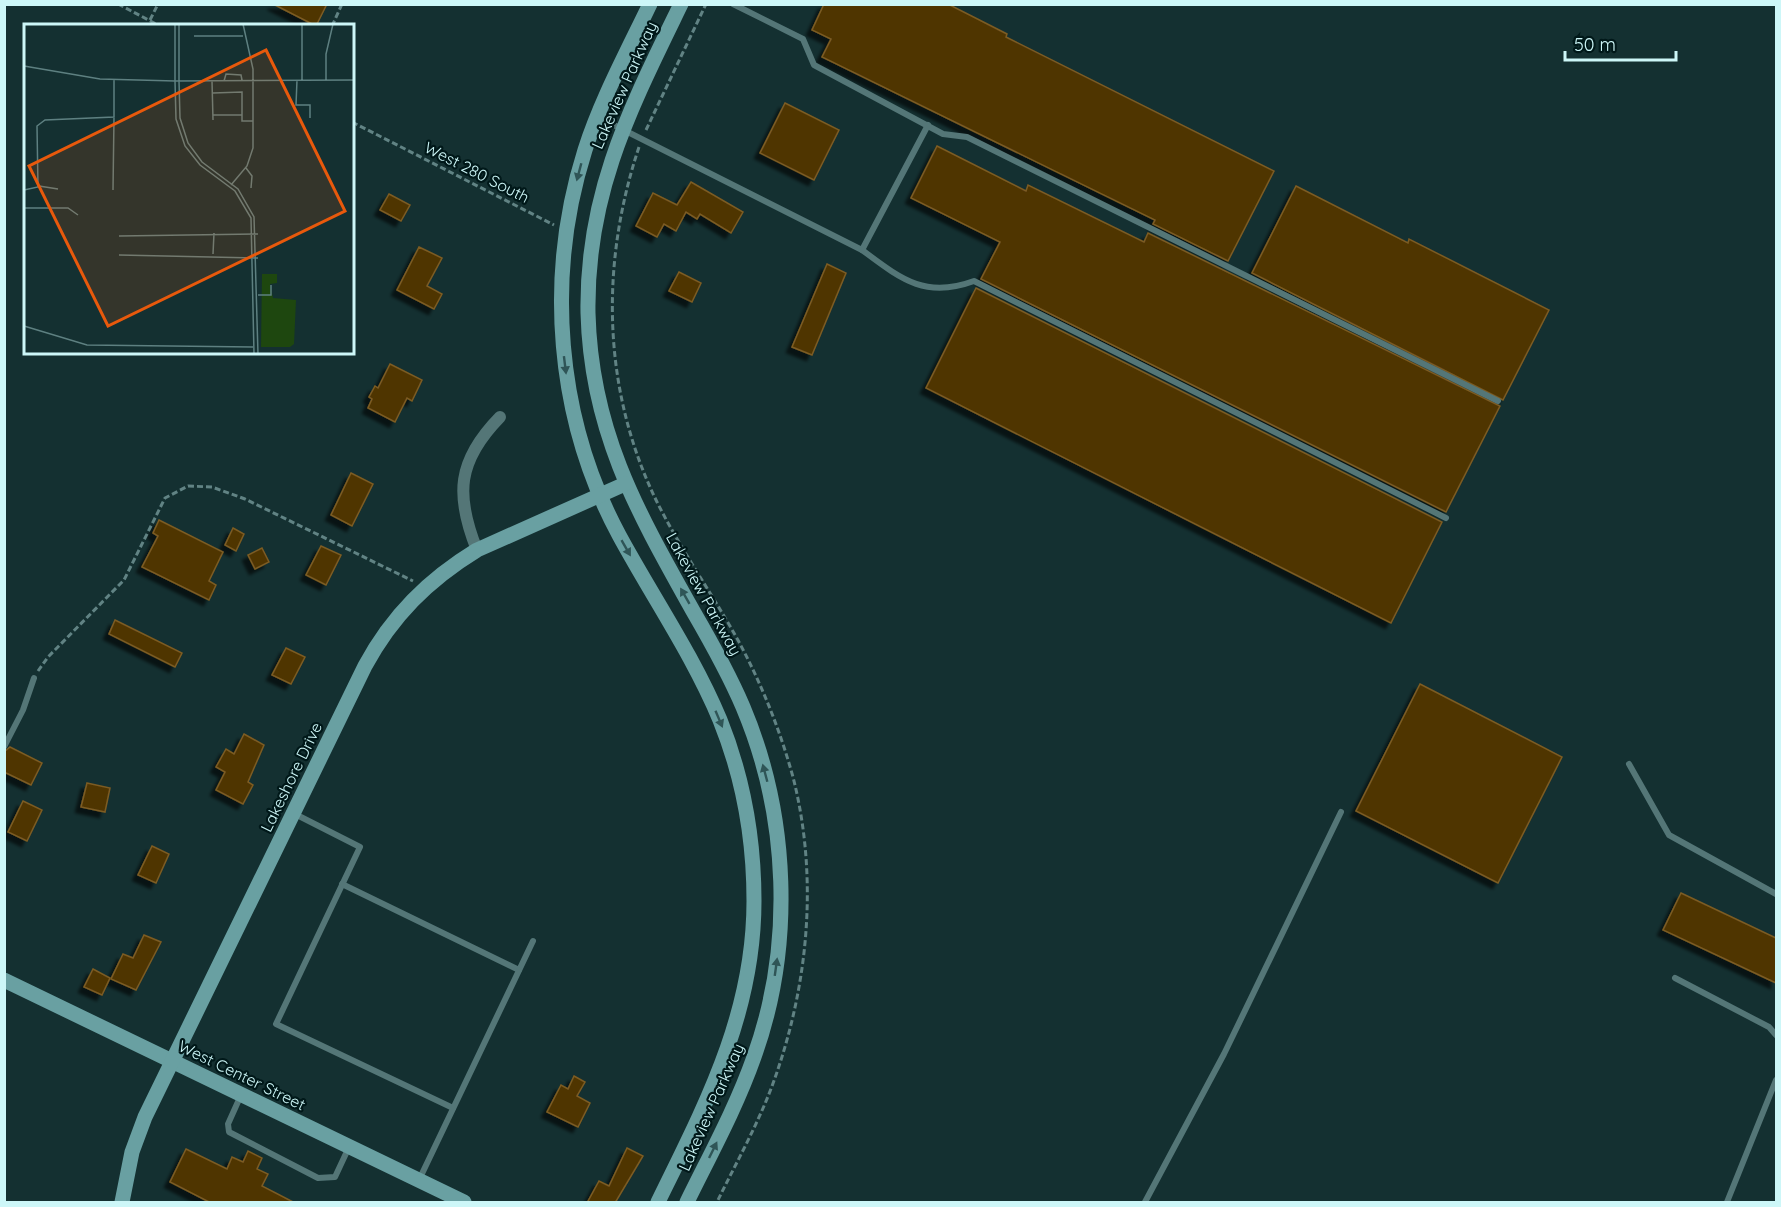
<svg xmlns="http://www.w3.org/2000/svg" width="1781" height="1207" viewBox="0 0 1781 1207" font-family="Quicksand,sans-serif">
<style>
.building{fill:#4f3606;stroke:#7d5c22;stroke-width:1.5;filter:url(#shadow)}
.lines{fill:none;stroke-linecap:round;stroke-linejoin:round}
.path{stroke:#618384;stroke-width:3;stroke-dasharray:6 3;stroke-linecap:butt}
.lane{stroke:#547677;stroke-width:6}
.street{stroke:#547677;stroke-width:12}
.secondary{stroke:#69a0a2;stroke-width:15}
.oneway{fill:#2f5557}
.labels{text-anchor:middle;stroke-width:4.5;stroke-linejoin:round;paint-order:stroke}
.street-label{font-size:16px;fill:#cdf7f8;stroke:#001819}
.inset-road{fill:none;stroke:#5e8081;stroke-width:1.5}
.view{fill:#e8590c;fill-opacity:0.15;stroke:#e8590c;stroke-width:3}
.inset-edge{fill:none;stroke:#cdf7f8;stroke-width:3}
</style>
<defs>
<filter id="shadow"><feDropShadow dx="-5.5" dy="5.5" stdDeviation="1.5" flood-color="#0009"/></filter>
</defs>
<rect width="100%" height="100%" fill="#143031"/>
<g class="building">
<polygon points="273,4 327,4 316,26"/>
<polygon points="824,4 948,4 1007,34 1006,37 1274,171 1228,261 1153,224 1155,220 822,57 831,39 812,30"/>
<polygon points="785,103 839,130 814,180 760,153"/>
<polygon points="937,146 1026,191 1028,185 1144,242 1148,233 1500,406 1446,512 981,279 1000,242 911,198"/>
<polygon points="691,182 743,212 731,233 700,214 697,219 686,212 676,231 664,224 657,237 636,226 653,193 677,205"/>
<polygon points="1296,186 1408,243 1409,239 1549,310 1503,400 1252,273"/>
<polygon points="389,194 410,205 401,221 380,210"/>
<polygon points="419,247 442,258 427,286 442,294 434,309 397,290"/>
<polygon points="827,264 846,273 812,355 792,347"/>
<polygon points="679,272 701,283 692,302 669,291"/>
<polygon points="976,288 1442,522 1391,623 926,388"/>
<polygon points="390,364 422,380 412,401 407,398 395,422 368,408 372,399 369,397 375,386 378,388"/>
<polygon points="351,473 373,484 352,526 331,515"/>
<polygon points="159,520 223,552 209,581 216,585 209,600 142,567 158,536 153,533"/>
<polygon points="233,528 244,534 236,551 225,545"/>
<polygon points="321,546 341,555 326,585 306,575"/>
<polygon points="262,548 269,562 255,569 248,555"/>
<polygon points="115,620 182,653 175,667 109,634"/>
<polygon points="286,648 305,657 291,684 272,675"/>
<polygon points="1420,684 1562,757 1498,883 1356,811"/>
<polygon points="244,734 264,745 248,782 253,785 243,804 216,790 225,772 216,767 226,749 234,754"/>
<polygon points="10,747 42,763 31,785 4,772 4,752"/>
<polygon points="87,783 110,788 105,812 81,807"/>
<polygon points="23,801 42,810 27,841 8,832"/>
<polygon points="152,846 169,854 156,883 138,875"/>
<polygon points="1681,893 1776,938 1776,983 1663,930"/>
<polygon points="144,935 161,942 136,990 111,979 123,954 133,958"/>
<polygon points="93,969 110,978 102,995 84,987"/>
<polygon points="574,1076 585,1082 577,1096 590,1103 578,1127 547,1112 561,1085 568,1089"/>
<polygon points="627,1148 643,1156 615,1203 587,1203 599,1181 609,1186"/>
<polygon points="186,1149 227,1169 232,1157 243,1162 248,1151 262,1158 257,1169 268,1174 262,1186 295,1203 211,1203 170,1182"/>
</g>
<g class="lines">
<g class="path">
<polyline points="118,4 160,26"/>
<polyline points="150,20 158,4"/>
<polyline points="332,26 342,4"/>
<polyline points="352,122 554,225"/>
<polyline points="646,130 706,4"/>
<path d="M639,147C600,264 602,390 657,502C681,550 713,595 739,642C762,685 780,730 793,777C818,875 809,980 776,1075C761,1119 737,1161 717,1202"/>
<polyline points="38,671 48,657 124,580 165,498 188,486 212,487 245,499 413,581"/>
</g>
<g class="lane">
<polyline points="733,4 803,39 814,65 943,134 967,137 1498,401"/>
<path d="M598,117L862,250C901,279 925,299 974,281L1446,518"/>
<polyline points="862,250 928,125"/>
<polyline points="4,747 23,710 34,678"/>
<polyline points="1629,764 1669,835 1776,894"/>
<polyline points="293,813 360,847 276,1024 453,1108"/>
<polyline points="342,884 519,970"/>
<polyline points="1675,978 1769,1027 1776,1035"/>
<polyline points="241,1095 228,1124 229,1132 318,1178 335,1177 349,1147"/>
<polyline points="419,1180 533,941"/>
<polyline points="1145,1202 1224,1054 1341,812"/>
<polyline points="1727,1202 1776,1080"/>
</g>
<path class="street" d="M477,550C455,495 457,461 500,417"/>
<g class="secondary">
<path d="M650,4C627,52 601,100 585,150C545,276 556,418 619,535C652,596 693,655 720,720C743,777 754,839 754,901C754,1014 706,1104 658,1202"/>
<path d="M681,4C630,109 586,193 588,313C591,431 637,511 693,611C711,642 729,674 743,707C789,816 794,946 754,1057C736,1108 710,1155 687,1202"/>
<polyline points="4,980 464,1202"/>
<path d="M122,1202L132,1152L145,1117L365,666C392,616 428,580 477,550L625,484"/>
</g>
</g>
<defs><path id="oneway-solid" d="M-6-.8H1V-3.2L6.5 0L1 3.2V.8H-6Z" transform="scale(1.5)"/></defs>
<g class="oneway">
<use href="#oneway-solid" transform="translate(579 172) rotate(105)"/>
<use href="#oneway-solid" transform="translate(565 365) rotate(83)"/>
<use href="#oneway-solid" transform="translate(626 548) rotate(60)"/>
<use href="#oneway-solid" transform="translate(685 596) rotate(-120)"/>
<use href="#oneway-solid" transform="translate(719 719) rotate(67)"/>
<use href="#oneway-solid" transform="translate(765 773) rotate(-105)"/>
<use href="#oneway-solid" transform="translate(776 967) rotate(-82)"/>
<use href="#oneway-solid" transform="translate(713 1150) rotate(-64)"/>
</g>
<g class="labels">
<g class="street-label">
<text transform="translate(624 85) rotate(-66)" y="6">Lakeview Parkway</text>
<text transform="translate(477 172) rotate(27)" y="6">West 280 South</text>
<text transform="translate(704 594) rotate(61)" y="6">Lakeview Parkway</text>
<text transform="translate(291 777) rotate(-64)" y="6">Lakeshore Drive</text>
<text transform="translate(242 1075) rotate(26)" y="6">West Center Street</text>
<text transform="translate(711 1107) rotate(-66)" y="6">Lakeview Parkway</text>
</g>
</g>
<g transform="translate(24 24)">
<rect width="330" height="330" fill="#143031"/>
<path d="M238,250H253V259L246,260L249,274L272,276L270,320L266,323H237Z" fill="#1e470f"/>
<path class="inset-road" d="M170,12H219M0,42L76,55L151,57V0M273,56L272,81H286V94M278,56V0M302,56V30L309,0M155,57V0M155,57L156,94L164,119L178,138L214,165L230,193L234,330M188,57L189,96M200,57L202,50L217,51L218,56M189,69L218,68V97H229M189,91H218M222,144L228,152L227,164M207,161L223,142L229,124V45L219,0M15,162L34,165M0,166L14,163L13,102L21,96L90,93V56M89,166L90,93M0,184H44L54,191M95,212L234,210M189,230L190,209M95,231L234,234M234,271H247V261M0,302L63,321L229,323M230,330L227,194L211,167L176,141L161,122L152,95L151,57L330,56"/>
<path class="view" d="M242,26L321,187L84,302L5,142Z"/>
<rect width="330" height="330" class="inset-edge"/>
</g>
<rect width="1781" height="1207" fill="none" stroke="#cdf7f8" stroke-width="12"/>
<path d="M1565 51v9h111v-9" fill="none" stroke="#cdf7f8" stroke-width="3"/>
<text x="1574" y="51" font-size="18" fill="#cdf7f8" stroke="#001819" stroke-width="4.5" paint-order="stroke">50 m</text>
</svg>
